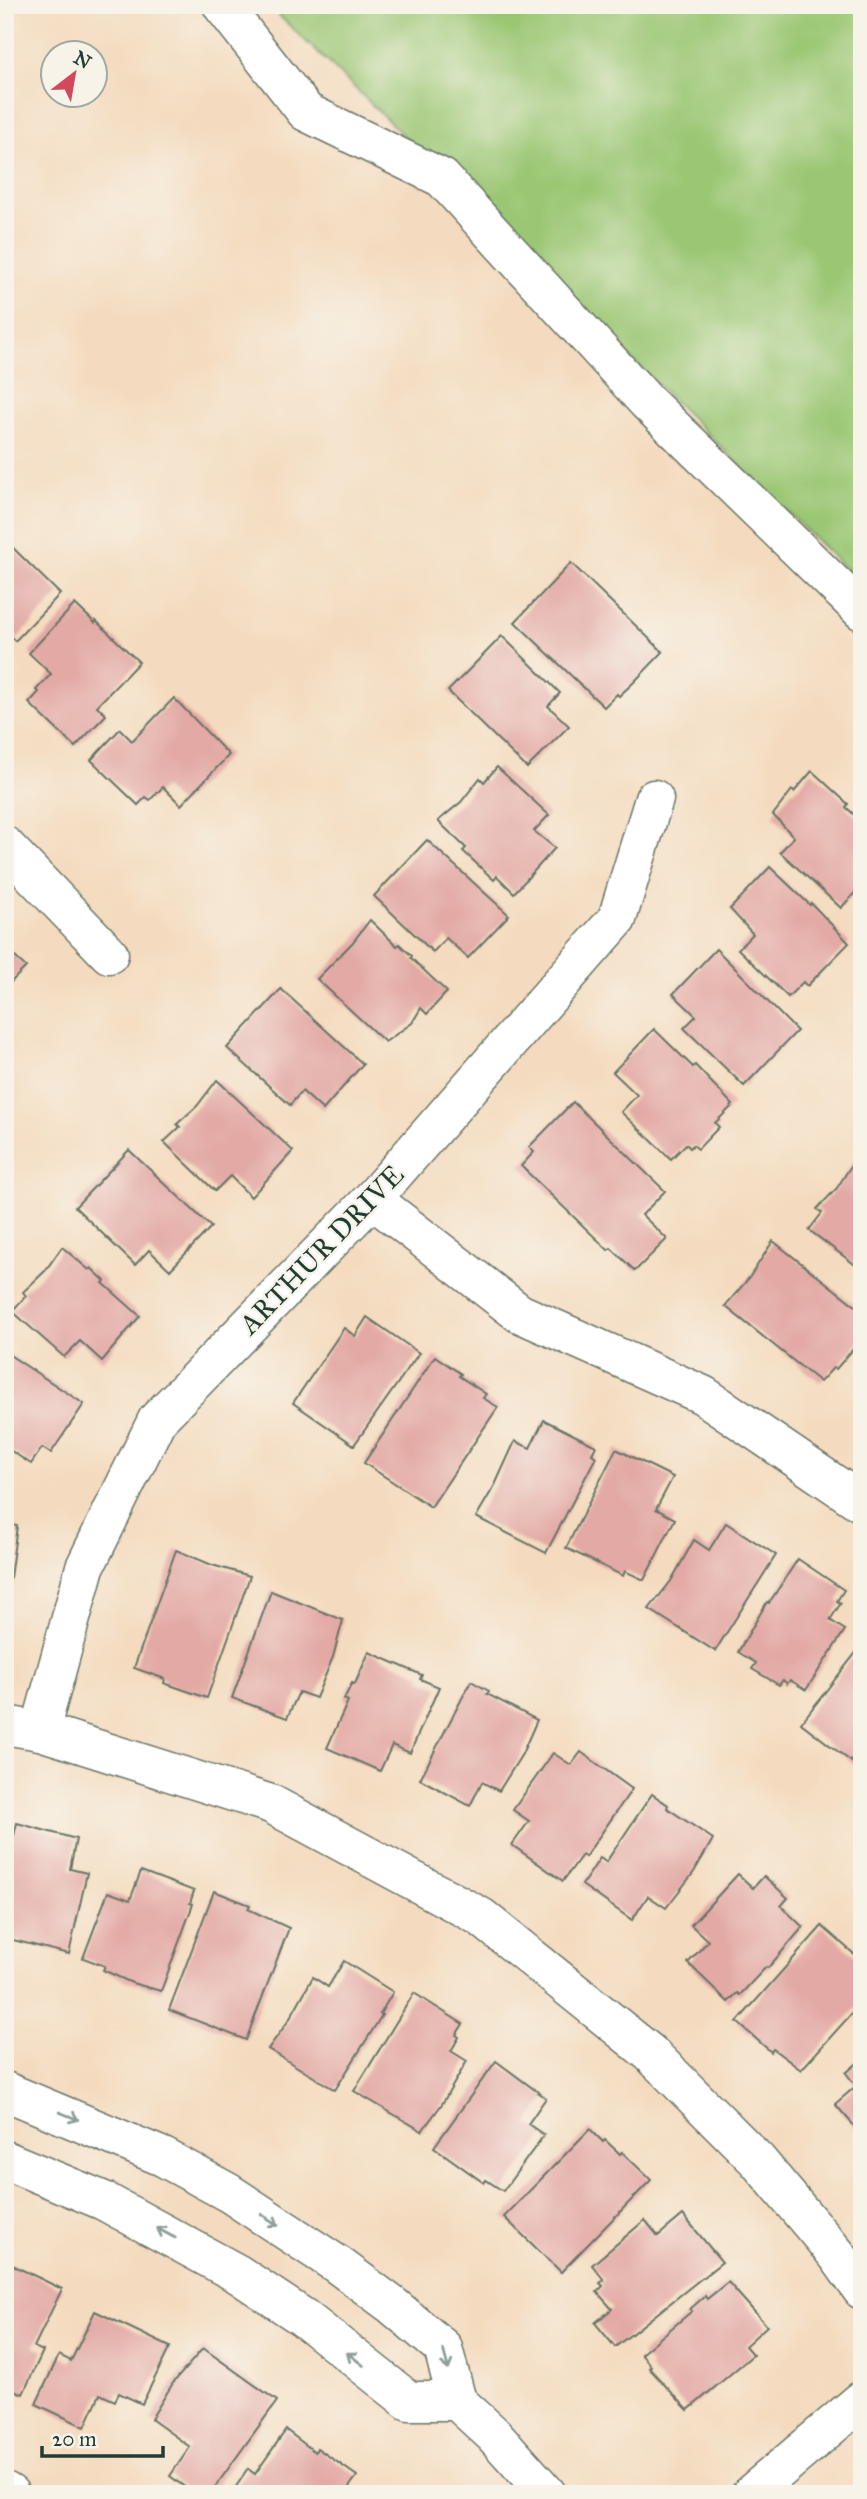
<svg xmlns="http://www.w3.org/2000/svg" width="867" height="2499" viewBox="0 0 867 2499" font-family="'IM FELL Great Primer',serif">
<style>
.green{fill:#9bc774;stroke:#5d8254;stroke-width:2}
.building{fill:#e3a9a4}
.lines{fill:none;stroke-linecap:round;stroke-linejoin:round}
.minor-casing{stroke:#6a7465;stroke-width:41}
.minor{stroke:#fff;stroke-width:38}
.oneway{stroke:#8f9e9a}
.labels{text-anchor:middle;stroke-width:5;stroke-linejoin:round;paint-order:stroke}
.street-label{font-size:28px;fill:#1f3d34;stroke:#f7f3e8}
</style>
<rect width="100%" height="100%" fill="#f7f3e8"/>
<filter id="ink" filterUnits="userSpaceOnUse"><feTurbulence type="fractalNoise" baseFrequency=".0143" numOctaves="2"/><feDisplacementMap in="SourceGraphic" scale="14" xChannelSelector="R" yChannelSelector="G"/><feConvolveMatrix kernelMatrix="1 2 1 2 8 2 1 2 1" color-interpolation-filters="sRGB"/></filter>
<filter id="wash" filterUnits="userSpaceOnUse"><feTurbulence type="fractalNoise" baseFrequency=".00686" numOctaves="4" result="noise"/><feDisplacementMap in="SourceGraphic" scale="28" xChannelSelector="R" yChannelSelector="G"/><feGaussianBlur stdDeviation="1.57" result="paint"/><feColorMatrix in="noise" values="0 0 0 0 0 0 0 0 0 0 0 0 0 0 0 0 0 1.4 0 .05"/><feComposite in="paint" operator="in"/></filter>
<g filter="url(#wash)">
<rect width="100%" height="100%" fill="#f4dbbf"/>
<polygon class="green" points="268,5 862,5 862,585 358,91"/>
<g id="blocks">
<g class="building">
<polygon points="5,540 60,594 15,641 5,631"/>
<polygon points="571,563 663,652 633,683 619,696 617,694 604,707 515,622"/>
<polygon points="75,604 95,623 96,621 139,662 97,706 106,715 75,747 29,703 39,692 36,690 51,674 29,653"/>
<polygon points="502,636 560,693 548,706 569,726 527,768 448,691"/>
<polygon points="174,698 229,755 181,805 163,787 150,800 146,797 138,805 91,760 120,729 132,741"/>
<polygon points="497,767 549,815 534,831 555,848 514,893 497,876 494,880 463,851 466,848 438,821 461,802 480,778 484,782"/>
<polygon points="812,771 848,804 846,807 862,822 862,889 860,887 841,908 780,852 794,837 773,815 792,790 794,792"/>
<polygon points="427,840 509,915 468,958 446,938 433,952 374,896"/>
<polygon points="770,867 810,905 811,903 849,943 807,986 803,982 788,997 738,949 753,934 730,909"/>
<polygon points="370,920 397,946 399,944 412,956 411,958 447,992 427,1014 421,1008 412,1023 385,1042 317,979 352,943"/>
<polygon points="5,948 26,967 5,988"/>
<polygon points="716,949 797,1031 744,1086 684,1028 696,1016 673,994"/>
<polygon points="281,989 363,1064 323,1110 302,1091 290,1105 227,1048"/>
<polygon points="654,1029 693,1067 695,1065 733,1105 715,1123 719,1127 698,1149 693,1145 690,1148 686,1144 671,1159 621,1112 637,1095 613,1072"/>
<polygon points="217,1080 293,1151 251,1197 230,1176 215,1191 164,1142 180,1127 177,1124 197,1106"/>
<polygon points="573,1102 665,1191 642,1215 667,1239 635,1271 611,1248 608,1250 521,1166 534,1152 529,1147"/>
<polygon points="129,1150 211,1227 170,1270 149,1250 135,1265 75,1207"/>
<polygon points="854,1161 862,1168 862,1270 809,1230 822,1213 817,1209 837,1188"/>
<polygon points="773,1241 862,1311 862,1339 836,1369 833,1368 820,1382 725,1306 749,1278"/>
<polygon points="62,1247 89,1270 91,1268 105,1281 103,1283 140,1316 102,1361 80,1341 64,1357 12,1311 26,1296 23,1292 45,1271"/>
<polygon points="367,1317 419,1353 354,1445 293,1403 344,1328 355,1336"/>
<polygon points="5,1352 84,1404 51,1453 42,1448 31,1464 5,1447"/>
<polygon points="435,1356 461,1374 459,1376 486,1394 483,1398 498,1407 431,1507 364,1463"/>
<polygon points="544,1420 596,1446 592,1454 596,1457 546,1553 476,1517 495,1485 515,1441 530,1448"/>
<polygon points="616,1449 673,1477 656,1509 675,1519 644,1580 625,1571 623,1576 566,1548"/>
<polygon points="726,1523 776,1555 715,1651 649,1609 671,1581 694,1540 709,1550"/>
<polygon points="5,1524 17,1526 7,1600 5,1600"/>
<polygon points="176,1550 212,1565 250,1576 207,1698 164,1683 165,1679 134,1668"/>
<polygon points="798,1559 844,1590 837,1601 841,1603 830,1620 845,1630 806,1690 790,1680 787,1684 783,1680 779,1685 752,1669 756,1663 738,1652 767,1602 769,1603"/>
<polygon points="271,1591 343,1620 333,1657 316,1698 299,1692 287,1718 232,1698"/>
<polygon points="862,1645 862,1770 801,1723"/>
<polygon points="369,1652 422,1675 420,1679 439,1687 410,1753 392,1745 380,1771 327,1748 348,1701 344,1699 352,1683 355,1684"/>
<polygon points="471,1681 489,1691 487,1694 537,1720 522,1754 499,1791 482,1782 470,1806 420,1779"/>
<polygon points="581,1752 632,1789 585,1857 582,1855 563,1881 512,1845 529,1821 513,1810 553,1753 571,1765"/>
<polygon points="652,1794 668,1805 667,1808 713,1839 694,1872 666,1908 648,1896 632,1920 582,1885 600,1858 606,1862"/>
<polygon points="17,1823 76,1839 70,1869 87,1873 69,1954 5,1938 5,1871"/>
<polygon points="141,1871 194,1891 190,1903 193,1904 161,1991 132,1983 103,1970 105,1966 83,1958 108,1892 130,1900"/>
<polygon points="738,1874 753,1888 764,1876 788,1898 781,1906 803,1927 768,1968 766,1967 740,1995 737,1993 728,2002 688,1963 708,1941 691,1925"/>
<polygon points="214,1891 250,1905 248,1909 289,1928 246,2040 169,2010"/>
<polygon points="822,1926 862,1961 862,2002 801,2070 773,2049 771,2052 737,2022"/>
<polygon points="344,1961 393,1992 380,2014 382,2015 335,2090 268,2049 289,2020 313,1977 328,1987"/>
<polygon points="414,1993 463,2024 456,2035 459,2037 451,2051 467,2061 442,2104 422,2131 354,2091"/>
<polygon points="862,2059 862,2135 835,2104 856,2086 846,2073"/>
<polygon points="496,2061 546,2098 528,2124 544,2135 503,2191 486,2180 484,2183 434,2147"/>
<polygon points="590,2129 603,2142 605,2140 620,2154 622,2152 651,2180 561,2272 504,2217"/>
<polygon points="683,2215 722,2262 615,2347 595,2323 612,2309 597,2292 603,2286 600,2283 604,2280 592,2265 645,2220 658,2236"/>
<polygon points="8,2263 62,2289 34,2347 43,2351 23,2394 5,2386 5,2266 7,2267"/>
<polygon points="728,2282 767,2326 745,2346 753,2355 688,2410 649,2368 651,2366 641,2354 692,2311 690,2309 705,2296 707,2299"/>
<polygon points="95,2311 170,2347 142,2404 119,2393 115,2401 100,2394 85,2427 36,2404 59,2355 71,2361"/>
<polygon points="203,2348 277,2401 210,2494 194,2494 170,2476 190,2447 151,2419 173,2383"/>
<polygon points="286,2430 315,2452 317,2448 357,2476 344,2494 231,2494 248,2469 255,2474"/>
</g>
</g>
</g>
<g filter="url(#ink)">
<use href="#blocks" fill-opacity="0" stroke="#6a7465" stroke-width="2"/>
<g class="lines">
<defs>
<g id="minor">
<polyline points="222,5 306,112 442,178 647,402 862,611"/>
<polyline points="5,846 109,954"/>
<polyline points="372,1199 519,1313 703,1395 862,1503"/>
<polyline points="5,1725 40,1731 271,1804 481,1917 650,2053 757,2160 837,2255 862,2290"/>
<polyline points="40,1731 85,1567 157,1420 372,1199 617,919 654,799"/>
<polyline points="5,2091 163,2157 229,2193 338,2265 392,2305 443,2348 457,2401 494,2435 547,2494"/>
<polyline points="5,2160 104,2201 238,2274 304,2318 409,2401 457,2401"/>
<polyline points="5,2491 10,2494"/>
<polyline points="751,2494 862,2400"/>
</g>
</defs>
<use href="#minor" class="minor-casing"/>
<use href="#minor" class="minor"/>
</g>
<defs><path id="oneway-shaft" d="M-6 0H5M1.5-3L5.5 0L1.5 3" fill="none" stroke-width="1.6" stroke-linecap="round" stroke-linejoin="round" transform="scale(1.75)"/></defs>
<g class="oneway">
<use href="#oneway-shaft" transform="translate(69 2116) rotate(22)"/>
<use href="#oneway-shaft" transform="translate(270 2220) rotate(33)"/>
<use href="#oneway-shaft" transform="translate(166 2233) rotate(-152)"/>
<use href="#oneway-shaft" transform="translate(355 2359) rotate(-142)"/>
<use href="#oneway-shaft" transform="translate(446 2360) rotate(75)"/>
</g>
</g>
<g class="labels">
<g class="street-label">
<text transform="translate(321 1249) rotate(-46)" y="10">ARTHUR DRIVE</text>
</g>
</g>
<rect width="867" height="2499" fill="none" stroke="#f7f3e8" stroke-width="28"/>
<g transform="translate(74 74) rotate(31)"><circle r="33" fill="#f7f3e8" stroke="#a1aaa0" stroke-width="2"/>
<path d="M0-5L12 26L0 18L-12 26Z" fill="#d1495b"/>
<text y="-10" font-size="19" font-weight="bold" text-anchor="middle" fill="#1f3d34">N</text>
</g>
<path d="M42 2446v10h121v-10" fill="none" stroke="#1f3d34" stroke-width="3.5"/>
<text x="52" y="2446" font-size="21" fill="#1f3d34" stroke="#f7f3e8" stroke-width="5" paint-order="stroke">20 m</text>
</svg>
